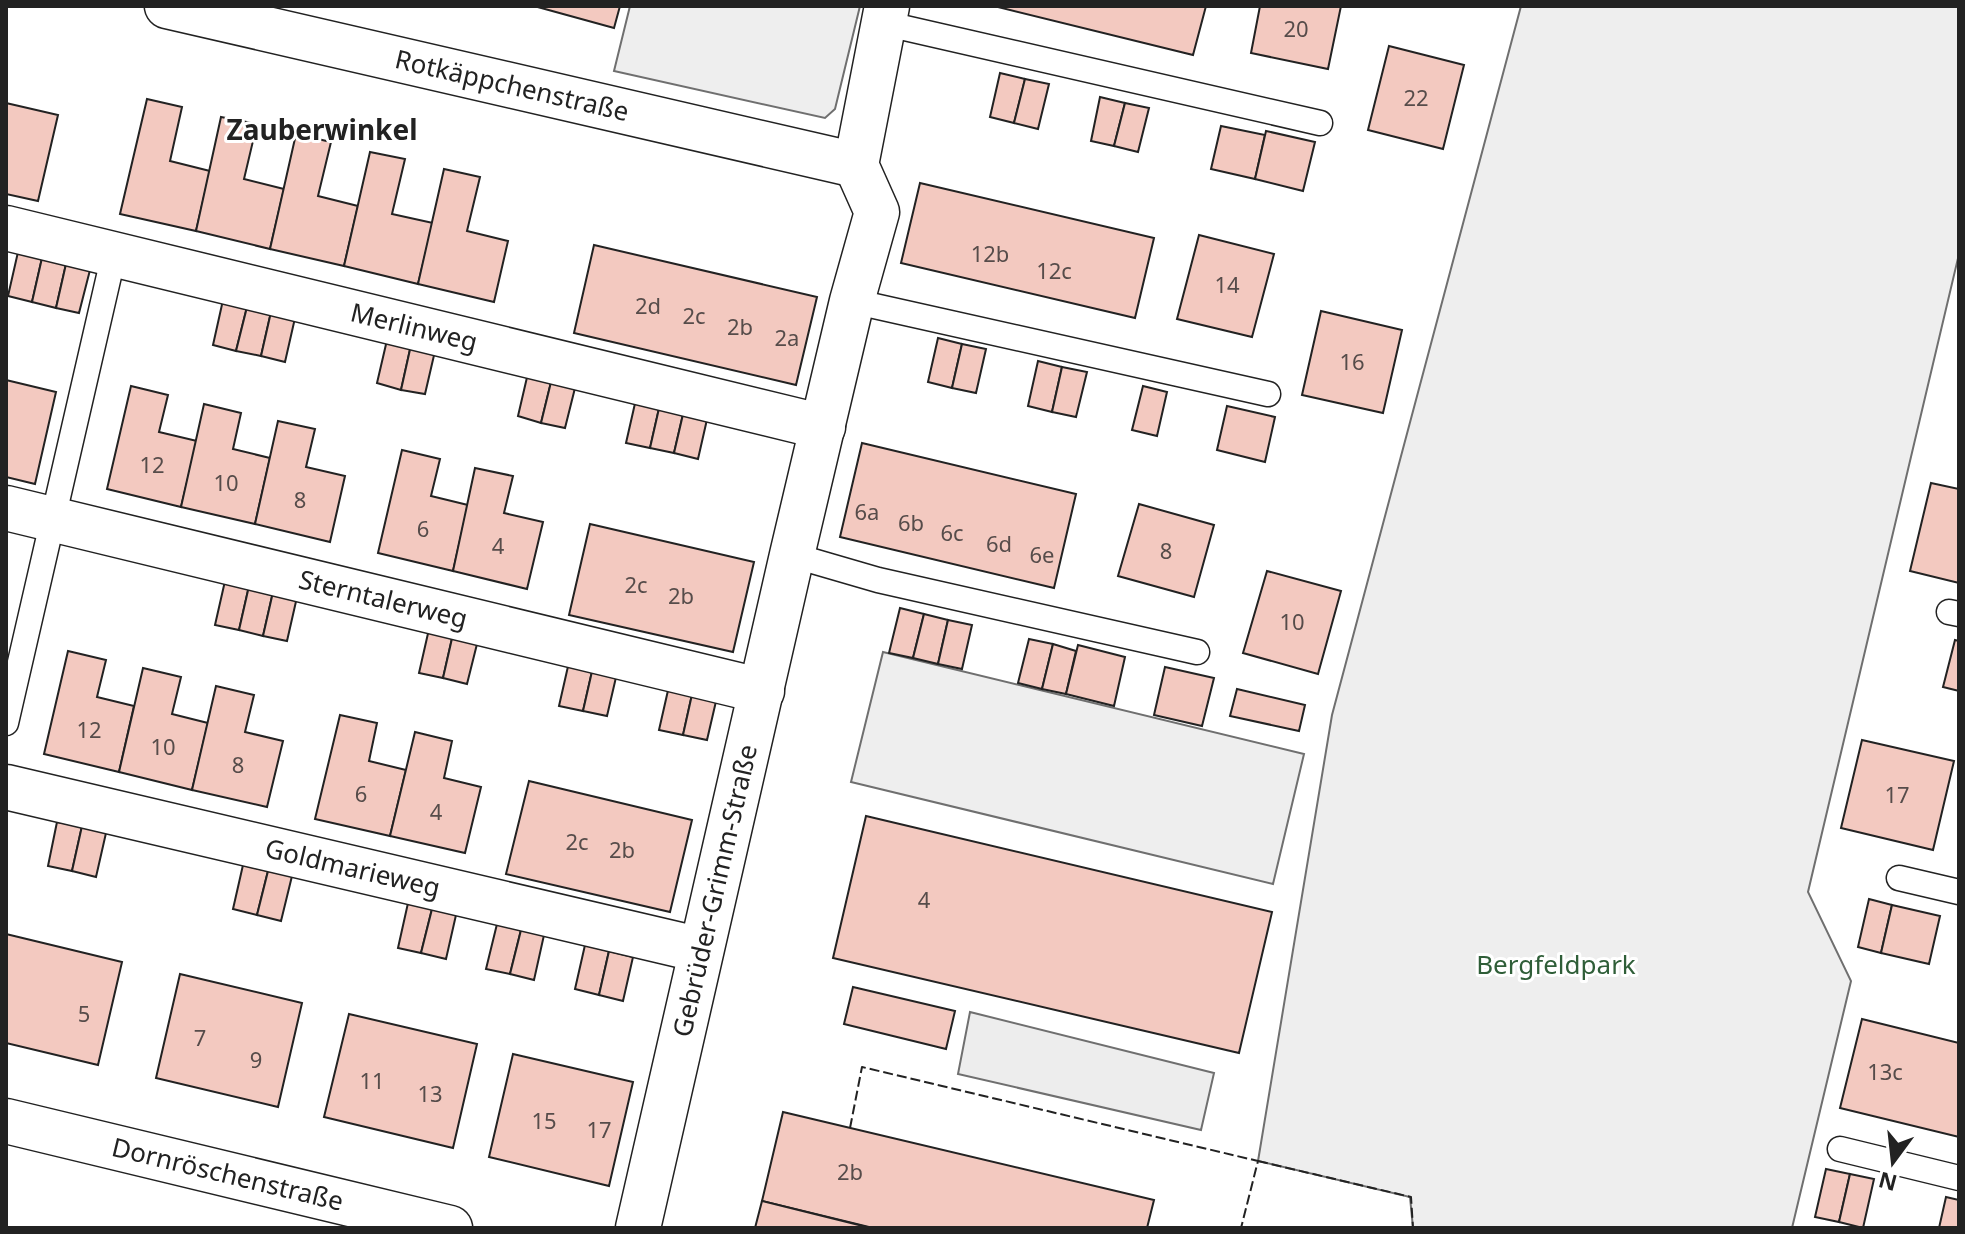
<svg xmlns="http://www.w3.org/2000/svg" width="1965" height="1234" viewBox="0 0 1965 1234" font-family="'Noto Sans',sans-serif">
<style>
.green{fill:#eee;stroke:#6f6f6f;stroke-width:2}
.parking{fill:#ededed;stroke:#6f6f6f;stroke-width:2}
.building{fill:#f3c9c0;stroke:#222;stroke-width:2}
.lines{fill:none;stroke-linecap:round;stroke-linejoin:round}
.service-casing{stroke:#222;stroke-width:27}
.minor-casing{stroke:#222;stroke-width:47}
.service{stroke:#fff;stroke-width:24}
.minor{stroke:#fff;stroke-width:44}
.fence{stroke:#222;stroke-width:2;stroke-dasharray:10 4;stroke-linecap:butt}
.labels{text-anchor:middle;stroke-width:6;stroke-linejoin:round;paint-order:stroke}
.number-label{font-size:22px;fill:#564c4a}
.street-label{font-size:26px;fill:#222;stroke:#fff}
.park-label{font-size:26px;fill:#2f5e38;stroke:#fff}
.neighbourhood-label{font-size:28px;font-weight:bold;fill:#222;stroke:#fff}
</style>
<rect width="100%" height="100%" fill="#fff"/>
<g class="green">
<polygon points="630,6 860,6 835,109 825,118 614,71"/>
<polygon points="1521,6 1959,6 1959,254 1808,892 1851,981 1792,1228 1413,1228 1410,1197 1258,1161 1332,715"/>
<polygon points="883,652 1304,754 1273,884 851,782"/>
</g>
<polygon class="parking" points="970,1012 1214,1073 1201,1130 958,1074"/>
<g class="building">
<polygon points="534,6 620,6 614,28"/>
<polygon points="994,6 1206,6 1193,55"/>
<polygon points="1260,6 1341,6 1328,69 1251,53"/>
<polygon points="1389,46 1464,65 1443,149 1368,130"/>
<polygon points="1000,73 1025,79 1014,123 990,117"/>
<polygon points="1025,79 1049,84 1038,129 1014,123"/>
<polygon points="1100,97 1125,103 1114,146 1091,141"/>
<polygon points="147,99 182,107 170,161 210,171 196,231 120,214"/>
<polygon points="6,103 58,115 38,201 6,194"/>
<polygon points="1125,103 1149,108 1138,152 1114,146"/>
<polygon points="221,117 257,124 244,179 284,189 270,249 196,231"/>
<polygon points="1221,126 1265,135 1255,179 1211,169"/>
<polygon points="1266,131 1315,142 1303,191 1255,179"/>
<polygon points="296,134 331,142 318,196 358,206 344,266 270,249"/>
<polygon points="370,152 405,159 392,214 433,223 418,284 344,266"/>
<polygon points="444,169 480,177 467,231 508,241 494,302 418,284"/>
<polygon points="920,183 1154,238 1135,318 901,263"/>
<polygon points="1199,235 1274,254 1252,337 1177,319"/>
<polygon points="594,245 817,297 796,385 574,333"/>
<polygon points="18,252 42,258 32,302 8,296"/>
<polygon points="42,258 66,264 56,308 32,302"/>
<polygon points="66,264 90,270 79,313 56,308"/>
<polygon points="223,300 247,307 236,351 213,345"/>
<polygon points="247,307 271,312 261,356 236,351"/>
<polygon points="1321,311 1402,330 1383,413 1302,395"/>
<polygon points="271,312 295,318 285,362 261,356"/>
<polygon points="938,338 962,344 952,388 928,382"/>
<polygon points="387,340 411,345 401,390 377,383"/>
<polygon points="962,344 986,349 976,393 952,388"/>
<polygon points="411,345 435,351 425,394 401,390"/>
<polygon points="1038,361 1062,367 1052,412 1028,406"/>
<polygon points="1062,367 1087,372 1076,417 1052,412"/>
<polygon points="528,373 552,378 541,423 518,416"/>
<polygon points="552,378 576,384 565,428 541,423"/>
<polygon points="6,380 56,392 35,484 6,477"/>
<polygon points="131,386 168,395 159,432 197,441 181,507 107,489"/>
<polygon points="1143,386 1167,392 1157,436 1132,430"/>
<polygon points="636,399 660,404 650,448 626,443"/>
<polygon points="204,404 241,413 233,449 270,458 255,524 181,507"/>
<polygon points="660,404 684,410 674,453 650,448"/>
<polygon points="1227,406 1275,417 1265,462 1217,450"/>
<polygon points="684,410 708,415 698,459 674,453"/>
<polygon points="278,421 315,429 306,467 345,476 330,542 255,524"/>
<polygon points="862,443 1076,494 1054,588 840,537"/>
<polygon points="402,450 440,459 431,496 468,505 453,571 378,553"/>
<polygon points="475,468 513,476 504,513 543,522 527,589 453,571"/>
<polygon points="1931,483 1959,489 1959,583 1910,571"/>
<polygon points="1139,504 1214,525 1194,597 1118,576"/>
<polygon points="590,524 754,562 733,652 569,615"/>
<polygon points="1267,571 1341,591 1318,674 1243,653"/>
<polygon points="225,581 249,586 239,630 215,625"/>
<polygon points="249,586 273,592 263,636 239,630"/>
<polygon points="273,592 297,597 287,641 263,636"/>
<polygon points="900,608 924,614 913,658 889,653"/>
<polygon points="924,614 948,620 938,664 913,658"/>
<polygon points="948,620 972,625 962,669 938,664"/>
<polygon points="429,629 453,634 443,678 419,673"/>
<polygon points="453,634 478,640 467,684 443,678"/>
<polygon points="1029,639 1053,644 1042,689 1018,683"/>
<polygon points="1955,640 1959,641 1959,691 1943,687"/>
<polygon points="1053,644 1076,651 1066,694 1042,689"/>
<polygon points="1078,645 1125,657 1114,706 1066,694"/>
<polygon points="68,651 106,660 97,697 134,706 119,772 44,754"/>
<polygon points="569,662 593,667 583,711 559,706"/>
<polygon points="593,667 617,673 607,716 583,711"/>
<polygon points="1165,667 1214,678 1202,726 1154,715"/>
<polygon points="143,668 181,677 172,714 208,723 192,790 119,772"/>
<polygon points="216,686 254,695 245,732 283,741 267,807 192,790"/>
<polygon points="669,686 693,690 683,735 659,730"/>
<polygon points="1237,689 1305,705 1299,731 1230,716"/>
<polygon points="693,690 717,697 707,740 683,735"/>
<polygon points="340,715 377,723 369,761 406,770 390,836 315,819"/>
<polygon points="415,732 452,741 444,778 481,787 465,853 390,836"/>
<polygon points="1862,740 1954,761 1933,850 1841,828"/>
<polygon points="529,781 692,820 670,912 506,874"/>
<polygon points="866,816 1272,912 1239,1053 833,958"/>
<polygon points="57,822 82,826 72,871 48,866"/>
<polygon points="82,826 106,833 96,877 72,871"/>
<polygon points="243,865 268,871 257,915 233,909"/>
<polygon points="268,871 292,876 281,921 257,915"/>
<polygon points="1869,899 1892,905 1881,953 1858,947"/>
<polygon points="408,903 432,909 421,953 398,948"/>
<polygon points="1892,905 1940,916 1929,964 1881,953"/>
<polygon points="432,909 456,915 446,959 421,953"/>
<polygon points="497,924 521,930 510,974 486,969"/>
<polygon points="521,930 544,935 534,980 510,974"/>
<polygon points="6,934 122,962 98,1065 6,1043"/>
<polygon points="585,945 609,951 599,995 575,989"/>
<polygon points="609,951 633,957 623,1001 599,995"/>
<polygon points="180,974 302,1003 278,1107 156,1078"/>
<polygon points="853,987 955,1011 946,1049 844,1024"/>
<polygon points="349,1014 477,1044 453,1148 324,1117"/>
<polygon points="1862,1019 1959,1043 1959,1137 1840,1108"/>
<polygon points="513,1054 633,1082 609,1186 489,1157"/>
<polygon points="783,1112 1154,1200 1147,1228 873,1228 762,1201"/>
<polygon points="1826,1169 1850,1174 1839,1222 1815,1217"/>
<polygon points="1850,1174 1874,1179 1863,1228 1839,1222"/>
<polygon points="1946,1197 1959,1200 1959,1228 1939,1228"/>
<polygon points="762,1201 867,1227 867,1228 755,1228"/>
</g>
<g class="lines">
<defs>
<g id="service">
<polyline points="883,23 1320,123"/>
<polyline points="852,301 1268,394"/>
<polyline points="792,555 878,580 1197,652"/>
<polyline points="1949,612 1959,614"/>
<polyline points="6,723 114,254"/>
<polyline points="1899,878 1959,892"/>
<polyline points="1840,1149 1959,1178"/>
</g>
<g id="minor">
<path id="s1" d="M167,6L856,165"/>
<path id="s2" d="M6,228L823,427"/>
<path id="s3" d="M6,508L762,691"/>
<path id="s4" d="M6,787L701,950"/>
<path id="s5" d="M6,1121L450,1228"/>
<path id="s6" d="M638,1228L792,555L852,301L877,212L856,165L887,6"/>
</g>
</defs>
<use href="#service" class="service-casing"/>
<use href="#minor" class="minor-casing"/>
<use href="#service" class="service"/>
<use href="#minor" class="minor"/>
<g class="fence">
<polyline points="850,1128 862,1067 1258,1161 1241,1228"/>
<polyline points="1258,1161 1411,1197 1413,1228"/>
</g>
</g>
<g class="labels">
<g class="number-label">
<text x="1296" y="37">20</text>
<text x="1416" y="106">22</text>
<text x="990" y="262">12b</text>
<text x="1054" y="279">12c</text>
<text x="1227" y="293">14</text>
<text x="648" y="314">2d</text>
<text x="694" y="324">2c</text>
<text x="740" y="335">2b</text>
<text x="787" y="346">2a</text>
<text x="1352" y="370">16</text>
<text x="152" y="473">12</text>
<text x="226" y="491">10</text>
<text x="300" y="508">8</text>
<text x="867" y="520">6a</text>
<text x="911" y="531">6b</text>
<text x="423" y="537">6</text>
<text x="952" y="541">6c</text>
<text x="999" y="552">6d</text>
<text x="498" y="554">4</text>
<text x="1166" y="559">8</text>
<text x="1042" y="563">6e</text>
<text x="636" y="593">2c</text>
<text x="681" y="604">2b</text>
<text x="1292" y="630">10</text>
<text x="89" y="738">12</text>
<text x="163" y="755">10</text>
<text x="238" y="773">8</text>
<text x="361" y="802">6</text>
<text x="1897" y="803">17</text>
<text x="436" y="820">4</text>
<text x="577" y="850">2c</text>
<text x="622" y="858">2b</text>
<text x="924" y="908">4</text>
<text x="84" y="1022">5</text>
<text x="200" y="1046">7</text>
<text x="256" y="1068">9</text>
<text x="1885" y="1080">13c</text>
<text x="372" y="1089">11</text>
<text x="430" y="1102">13</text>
<text x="544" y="1129">15</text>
<text x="599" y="1138">17</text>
<text x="850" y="1180">2b</text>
</g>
<g class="street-label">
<text dy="9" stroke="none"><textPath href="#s1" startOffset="354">Rotkäppchenstraße</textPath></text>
<text dy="9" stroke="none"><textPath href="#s2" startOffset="420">Merlinweg</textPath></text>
<text dy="9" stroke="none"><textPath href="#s3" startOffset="388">Sterntalerweg</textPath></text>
<text dy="9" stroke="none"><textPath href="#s4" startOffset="356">Goldmarieweg</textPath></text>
<text dy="9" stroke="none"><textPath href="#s6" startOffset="346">Gebrüder-Grimm-Straße</textPath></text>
<text dy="9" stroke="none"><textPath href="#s5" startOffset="228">Dornröschenstraße</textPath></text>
</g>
<g class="park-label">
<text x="1556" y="974">Bergfeldpark</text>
</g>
<g class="neighbourhood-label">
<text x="322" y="140">Zauberwinkel</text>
</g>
</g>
<rect width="1965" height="1234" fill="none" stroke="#222222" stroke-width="16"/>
<g transform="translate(1893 1162) rotate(195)" stroke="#ffffff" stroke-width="6" paint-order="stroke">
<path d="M0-6L14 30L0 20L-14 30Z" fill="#222222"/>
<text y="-12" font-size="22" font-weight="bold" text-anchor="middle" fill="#222222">N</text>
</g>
</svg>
